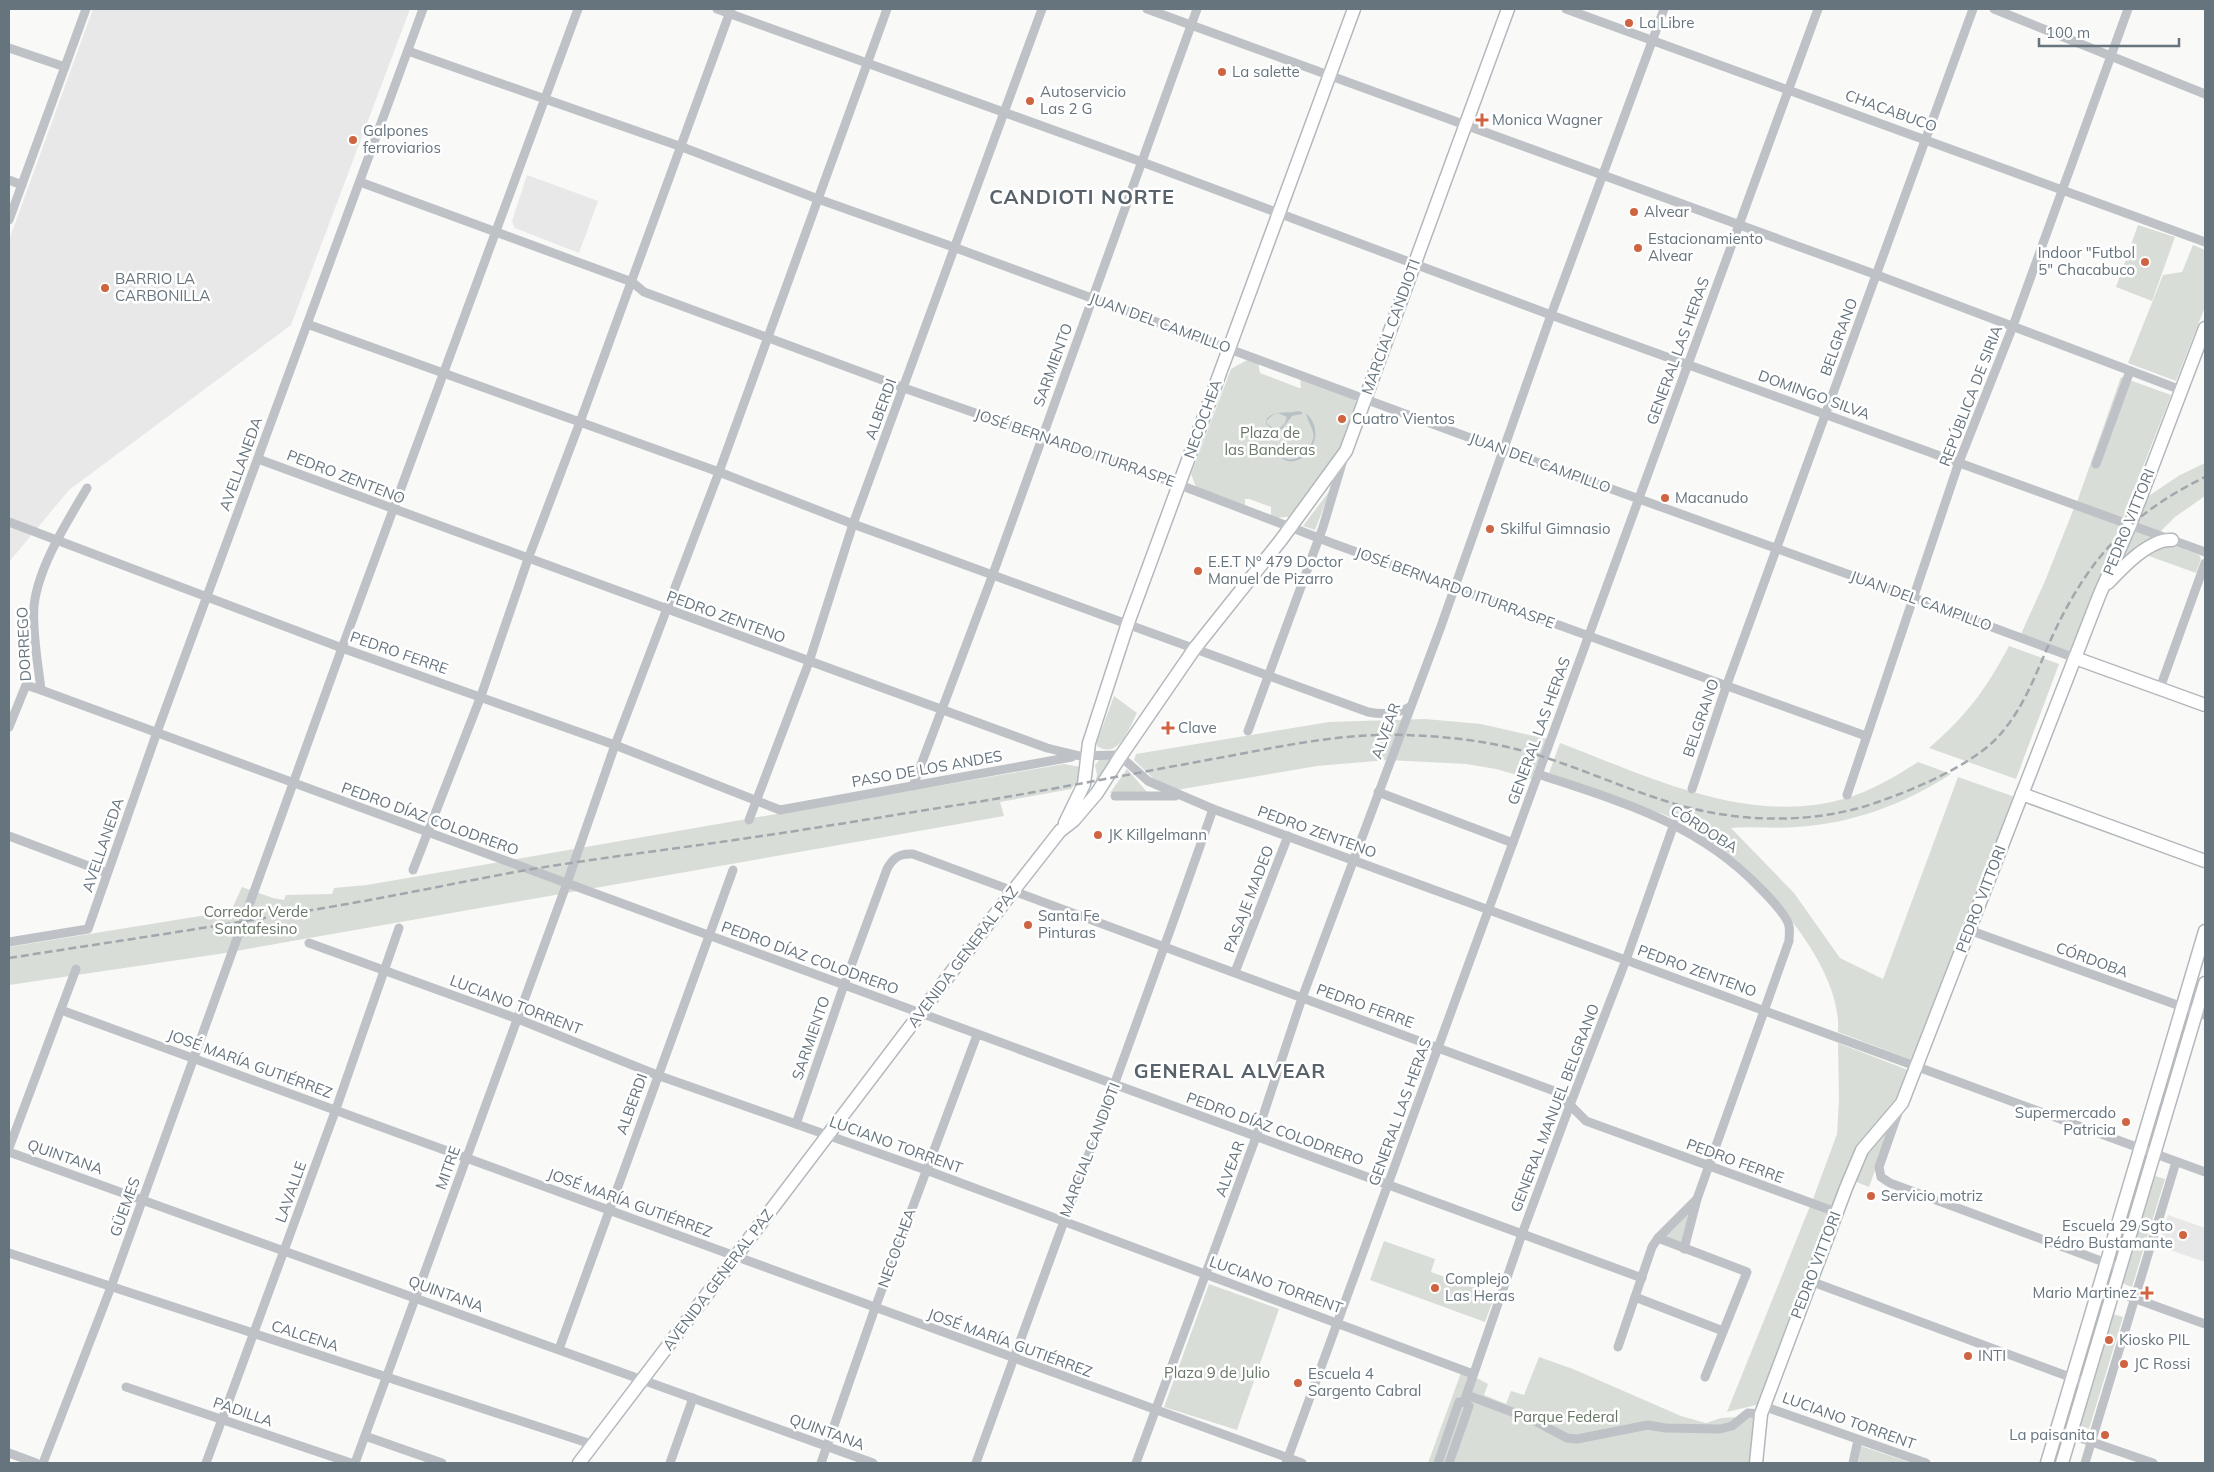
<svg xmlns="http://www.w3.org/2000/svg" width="2214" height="1472" viewBox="0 0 2214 1472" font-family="Mulish,sans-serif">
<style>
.built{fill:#e7e8e7}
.green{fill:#d9ddd7}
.water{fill:#b8c1c6;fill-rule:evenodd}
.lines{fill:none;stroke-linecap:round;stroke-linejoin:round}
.secondary-casing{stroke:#b3b8bc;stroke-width:15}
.street{stroke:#bec2c6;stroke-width:9}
.secondary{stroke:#fff;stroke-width:12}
.rail{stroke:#a1a7ac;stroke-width:2.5;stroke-dasharray:8 4;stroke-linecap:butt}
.poi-dot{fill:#d06340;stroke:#fff;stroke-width:2}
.labels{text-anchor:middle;stroke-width:5;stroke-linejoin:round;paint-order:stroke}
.poi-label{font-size:15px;fill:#66747e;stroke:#fff;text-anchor:start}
.street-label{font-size:15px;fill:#66747e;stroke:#fff}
.park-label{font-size:15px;fill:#687766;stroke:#fff}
.district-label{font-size:20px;font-weight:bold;letter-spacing:1px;fill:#58626a;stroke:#fff}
</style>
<rect width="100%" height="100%" fill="#f9f9f7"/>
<g class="built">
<polygon points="93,9 410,9 291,325 69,490 9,562 9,240"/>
<polygon points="527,175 598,201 579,253 515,228 512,221"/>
<polygon points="2168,1215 2205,1228 2205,1262 2158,1246"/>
</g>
<g class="green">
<polygon points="2138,225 2175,237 2152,301 2116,287"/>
<polygon points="2193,245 2205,250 2205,307 2176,381 2128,363 2163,275 2182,272"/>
<polygon points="1249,359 1258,362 1260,373 1299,388 1301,388 1300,378 1355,399 1358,412 1344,450 1294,516 1277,518 1271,516 1271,507 1249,499 1245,499 1245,506 1196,487 1191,474 1231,369"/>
<polygon points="2121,377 2171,395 2123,518 2077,502"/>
<polygon points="2205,463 2205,496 2175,517 2160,532 2130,521 2138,503 2180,475"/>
<polygon points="1331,489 1315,530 1303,526"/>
<polygon points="2074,508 2120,525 2071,652 2021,634 2045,581"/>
<polygon points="2129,527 2156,537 2110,576"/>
<polygon points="2169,544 2199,555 2201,559 2196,573 2146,555"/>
<path d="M2009,646L2059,664L2016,779L1929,748C1967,715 1985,691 2009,646Z"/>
<path d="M1114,696L1137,713C1129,728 1119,760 1097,746V742Z"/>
<polygon points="1425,719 1481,724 1547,739 1531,779 1496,769 1466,764 1388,760 1317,766 1176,790 1153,778 1134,760 1136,754 1329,722"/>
<path d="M1560,743C1650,777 1749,827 1847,798C1873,790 1896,776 1918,762L1951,774C1905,804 1851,824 1796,827C1775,829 1753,826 1731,828L1794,893L1840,958L1883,979L1958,777L2015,797L1912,1060L1838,1032C1843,957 1740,853 1678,821C1663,813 1645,808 1628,802C1602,792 1576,783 1549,773Z"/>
<polygon points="1100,759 1112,759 1094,787 1097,775 1095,765"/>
<polygon points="1064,764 1081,767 1077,782 1071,789 1000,802 1004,816 219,954 9,985 9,947 231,911 242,887 273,898 284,900 286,895 332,894 334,888 367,885"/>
<polygon points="1127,769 1147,792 1110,793"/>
<polygon points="1838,1043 1908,1070 1896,1101 1865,1137 1860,1145 1835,1207 1813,1199 1837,1134 1839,1100"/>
<polygon points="1894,1117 1869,1187 1854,1181 1865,1152"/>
<polygon points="2138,1171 2145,1174 2122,1251 2114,1249"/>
<polygon points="2155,1176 2165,1179 2132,1287 2122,1283"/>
<polygon points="1695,1205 1683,1248 1659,1238"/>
<polygon points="1810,1206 1833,1214 1760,1404 1727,1412"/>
<polygon points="1384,1241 1435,1259 1431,1272 1495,1295 1485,1322 1370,1280"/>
<polygon points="1209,1284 1279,1309 1237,1430 1164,1407"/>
<polygon points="2096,1309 2104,1311 2087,1368 2080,1366"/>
<polygon points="2113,1314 2123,1317 2089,1429 2079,1425"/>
<polygon points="1539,1357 1573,1369 1681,1416 1706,1423 1721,1418 1757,1416 1753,1463 1428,1463 1462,1370 1488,1384 1484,1395 1506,1404 1511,1391 1524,1395"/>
<polygon points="1861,1446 1911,1463 1858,1463"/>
</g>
<g class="water">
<path d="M1298,411L1302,412V414L1292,416L1281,430L1274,431L1266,424L1267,418C1276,410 1287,414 1298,411ZM1278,413L1287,417L1285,423L1279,429H1274L1267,424V420L1273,415Z"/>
<path d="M1306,413C1332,437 1298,477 1278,455L1280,449L1286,445L1306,449C1322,436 1308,426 1306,413ZM1286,446L1296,447L1303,452L1302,456C1294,460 1286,462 1280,454L1281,449Z"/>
</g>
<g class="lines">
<defs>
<g id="secondary">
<path d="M2108,583C2122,568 2150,538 2172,540"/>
<polyline points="2075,658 2205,705"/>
<polyline points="2022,794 2205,861"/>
<polyline points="1065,823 1084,784 1089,743 1128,623 1354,9"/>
<polyline points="579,1463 1013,891 1060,831 1074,820 1097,793 1120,757 1195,648 1281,540 1346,451 1508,9"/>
<polyline points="1756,1463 1761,1414 1846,1188 1862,1150 1902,1103 2099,596 2130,525 2205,328"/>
<polyline points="2047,1463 2205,931"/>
<polyline points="2062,1463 2205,983"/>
</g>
</defs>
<use href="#secondary" class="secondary-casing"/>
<g class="street">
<polyline points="717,9 1142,162 1551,315 2205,552"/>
<polyline points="1147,9 1877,275 2181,390"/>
<polyline points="1566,9 2205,242"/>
<polyline points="1994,9 2205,94"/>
<polyline points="9,48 65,67"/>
<polyline points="408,51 682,147 818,199 956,248 1503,450 1914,598 2075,658"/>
<polyline points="9,180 22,185"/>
<polyline points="360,182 632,282 644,292 904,388 1180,485 1337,545 1866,736"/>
<polyline points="9,220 86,9"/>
<path d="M307,324L719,472L853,524L1368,712C1384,715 1396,714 1410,707"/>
<polyline points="258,459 1047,748 1080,756 1116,755 1128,763 1148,781 1213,809 2205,1172"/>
<polyline points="2096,464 2130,371"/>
<polyline points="9,522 342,648 615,745 780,810 1072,757"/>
<polyline points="2160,688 2205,563"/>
<path d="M41,690C38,663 32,633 34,606C38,567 67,522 87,488"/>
<polyline points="9,727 26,685 41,690 1642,1278"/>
<polyline points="1248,731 1323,527 1343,460"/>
<path d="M1538,774C1621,802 1696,822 1759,887C1767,895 1787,915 1789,926C1790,930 1789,936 1789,941L1697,1199L1684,1249"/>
<polyline points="913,786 993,574 1197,9"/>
<polyline points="1692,789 1726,687 1973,9"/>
<polyline points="1378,792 1513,843"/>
<polyline points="1847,795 1959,462 2013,326 2128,9"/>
<polyline points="1115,796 1175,796"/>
<polyline points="749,820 809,662 853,524 1042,9"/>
<polyline points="9,836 107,873"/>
<polyline points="413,870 481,696 528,559 580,422 731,9"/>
<polyline points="1969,930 2205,1015"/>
<polyline points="9,942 88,929 157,732 423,9"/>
<polyline points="309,943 518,1019 657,1075 926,1170 1473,1374"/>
<polyline points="1235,972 1288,836"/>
<polyline points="61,1010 1302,1463"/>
<polyline points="1899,1110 1879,1167 1881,1177 1890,1183 2120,1268"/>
<path d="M796,1124L844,985L887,869C893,858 899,853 913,854L1557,1092L1586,1121L1836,1212"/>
<polyline points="9,1148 76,969"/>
<polyline points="9,1152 873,1463"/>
<polyline points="1658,1238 1747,1272 1705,1377"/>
<polyline points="9,1253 594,1445"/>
<polyline points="1810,1281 2086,1383"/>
<polyline points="2100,1286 2205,1324"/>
<polyline points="1635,1297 1723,1331"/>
<polyline points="1618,1347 1652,1247 1658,1238 1696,1200"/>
<polyline points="559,1349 733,870"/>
<polyline points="126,1387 351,1463"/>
<polyline points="1467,1395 1531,1419 1567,1438 1577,1439 1648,1425 1665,1428 1720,1429 1732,1426 1748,1413 1761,1414"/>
<polyline points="1464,1402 1522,1234 1570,1105 1626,960 1674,824"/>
<polyline points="1763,1406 1926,1463"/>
<polyline points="2057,1430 2153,1463"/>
<polyline points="365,1436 442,1463"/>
<polyline points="9,1453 36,1463"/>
<polyline points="43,1463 111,1287 342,648 578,9"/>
<polyline points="206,1463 336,1109 399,928"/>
<polyline points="355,1463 567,883 615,745 719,472 887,9"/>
<polyline points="670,1463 693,1398"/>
<polyline points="821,1463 875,1308 977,1035"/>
<path d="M976,1463C1054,1245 1137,1028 1213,809"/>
<polyline points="1136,1463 1256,1137 1302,998 1440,629 1551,315 1664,9"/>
<polyline points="1286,1463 1818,9"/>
<polyline points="1438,1463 1459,1402 1464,1402 1469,1406 1449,1463"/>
<polyline points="1853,1463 1858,1440"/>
<polyline points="2085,1463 2176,1162"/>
</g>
<use href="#secondary" class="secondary"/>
<path class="rail" d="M9,958C131,939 253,921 375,899C430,889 484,877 539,868C606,857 674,849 741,839C819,828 898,814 977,802C1060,788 1141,772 1224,757C1283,746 1342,733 1402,735C1446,736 1489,741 1531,753C1585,769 1635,794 1690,808C1751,823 1819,823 1878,802C1915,789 1965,768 1994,741C2023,712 2036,673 2052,637C2088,559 2128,515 2205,477"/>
</g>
<g class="poi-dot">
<circle cx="1629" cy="23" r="5"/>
<circle cx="1222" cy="72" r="5"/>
<circle cx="1030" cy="101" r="5"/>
<path d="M1479.5 112.5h5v5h5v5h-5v5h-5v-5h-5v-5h5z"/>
<circle cx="353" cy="140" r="5"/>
<circle cx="1634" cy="212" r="5"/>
<circle cx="1638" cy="248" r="5"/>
<circle cx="2145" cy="262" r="5"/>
<circle cx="105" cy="288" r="5"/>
<circle cx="1342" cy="419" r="5"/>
<circle cx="1665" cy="498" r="5"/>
<circle cx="1490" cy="529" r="5"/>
<circle cx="1198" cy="571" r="5"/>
<path d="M1165.5 720.5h5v5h5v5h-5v5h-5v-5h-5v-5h5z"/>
<circle cx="1098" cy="835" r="5"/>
<circle cx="1028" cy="925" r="5"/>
<circle cx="2126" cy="1122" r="5"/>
<circle cx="1871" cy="1196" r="5"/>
<circle cx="2183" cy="1235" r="5"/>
<circle cx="1435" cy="1288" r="5"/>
<path d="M2144.5 1285.5h5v5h5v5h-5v5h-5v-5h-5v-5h5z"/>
<circle cx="2109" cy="1340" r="5"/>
<circle cx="1968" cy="1356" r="5"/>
<circle cx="2124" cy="1364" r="5"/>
<circle cx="1298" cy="1383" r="5"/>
<circle cx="2105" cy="1435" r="5"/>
</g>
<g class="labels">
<g class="poi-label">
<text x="1639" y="28">La Libre</text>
<text x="1232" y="77">La salette</text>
<text x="1040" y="97">Autoservicio<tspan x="1040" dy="17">Las 2 G</tspan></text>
<text x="1492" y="125">Monica Wagner</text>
<text x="363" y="136">Galpones<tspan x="363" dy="17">ferroviarios</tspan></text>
<text x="1644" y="217">Alvear</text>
<text x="1648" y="244">Estacionamiento<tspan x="1648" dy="17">Alvear</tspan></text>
<text x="2135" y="258" text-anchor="end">Indoor "Futbol<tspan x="2135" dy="17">5" Chacabuco</tspan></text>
<text x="115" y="284">BARRIO LA<tspan x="115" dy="17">CARBONILLA</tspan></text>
<text x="1352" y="424">Cuatro Vientos</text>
<text x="1675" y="503">Macanudo</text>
<text x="1500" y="534">Skilful Gimnasio</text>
<text x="1208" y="567">E.E.T N° 479 Doctor<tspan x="1208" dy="17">Manuel de Pizarro</tspan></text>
<text x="1178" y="733">Clave</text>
<text x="1108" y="840">JK Killgelmann</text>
<text x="1038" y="921">Santa Fe<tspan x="1038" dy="17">Pinturas</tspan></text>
<text x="2116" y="1118" text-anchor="end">Supermercado<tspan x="2116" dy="17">Patricia</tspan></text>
<text x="1881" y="1201">Servicio motriz</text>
<text x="2173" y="1231" text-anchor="end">Escuela 29 Sgto<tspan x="2173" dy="17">Pédro Bustamante</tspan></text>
<text x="1445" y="1284">Complejo<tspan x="1445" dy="17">Las Heras</tspan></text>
<text x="2137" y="1298" text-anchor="end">Mario Martinez</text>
<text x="2119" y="1345">Kiosko PIL</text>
<text x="1978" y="1361">INTI</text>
<text x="2134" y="1369">JC Rossi</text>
<text x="1308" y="1379">Escuela 4<tspan x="1308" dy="17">Sargento Cabral</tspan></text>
<text x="2095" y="1440" text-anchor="end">La paisanita</text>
</g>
<g class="street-label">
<text transform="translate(1891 111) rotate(20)" y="5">CHACABUCO</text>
<text transform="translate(1160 323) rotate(20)" y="5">JUAN DEL CAMPILLO</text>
<text transform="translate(1391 327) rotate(-70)" y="5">MARCIAL CANDIOTI</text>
<text transform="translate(1839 337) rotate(-70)" y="5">BELGRANO</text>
<text transform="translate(1678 351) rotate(-70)" y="5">GENERAL LAS HERAS</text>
<text transform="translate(1053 365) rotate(-70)" y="5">SARMIENTO</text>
<text transform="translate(1814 395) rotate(20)" y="5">DOMINGO SILVA</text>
<text transform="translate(1971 396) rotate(-69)" y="5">REPÚBLICA DE SIRIA</text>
<text transform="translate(881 409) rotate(-70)" y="5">ALBERDI</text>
<text transform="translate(1203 419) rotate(-70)" y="5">NECOCHEA</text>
<text transform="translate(1075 448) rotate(19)" y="5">JOSÉ BERNARDO ITURRASPE</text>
<text transform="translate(1540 463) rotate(20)" y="5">JUAN DEL CAMPILLO</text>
<text transform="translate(241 464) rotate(-70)" y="5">AVELLANEDA</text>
<text transform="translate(346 477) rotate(21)" y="5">PEDRO ZENTENO</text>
<text transform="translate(2129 522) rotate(-68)" y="5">PEDRO VITTORI</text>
<text transform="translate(1455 588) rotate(20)" y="5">JOSÉ BERNARDO ITURRASPE</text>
<text transform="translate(1921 601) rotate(20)" y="5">JUAN DEL CAMPILLO</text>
<text transform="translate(726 617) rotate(20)" y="5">PEDRO ZENTENO</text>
<text transform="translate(24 644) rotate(-93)" y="5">DORREGO</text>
<text transform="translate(399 653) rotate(19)" y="5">PEDRO FERRE</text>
<text transform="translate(1701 718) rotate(-71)" y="5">BELGRANO</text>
<text transform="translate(1386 731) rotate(-70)" y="5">ALVEAR</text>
<text transform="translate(1539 731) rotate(-70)" y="5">GENERAL LAS HERAS</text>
<text transform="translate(927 769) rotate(-10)" y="5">PASO DE LOS ANDES</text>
<text transform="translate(430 819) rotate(20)" y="5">PEDRO DÍAZ COLODRERO</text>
<text transform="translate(1704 829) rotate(32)" y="5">CÓRDOBA</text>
<text transform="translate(1317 832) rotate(20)" y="5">PEDRO ZENTENO</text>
<text transform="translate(103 845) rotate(-71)" y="5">AVELLANEDA</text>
<text transform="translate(1249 899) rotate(-69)" y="5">PASAJE MADEO</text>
<text transform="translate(1981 899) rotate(-69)" y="5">PEDRO VITTORI</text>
<text transform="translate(963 957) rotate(-53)" y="5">AVENIDA GENERAL PAZ</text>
<text transform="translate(810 958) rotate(20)" y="5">PEDRO DÍAZ COLODRERO</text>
<text transform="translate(2092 960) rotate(20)" y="5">CÓRDOBA</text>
<text transform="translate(1697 971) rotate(20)" y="5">PEDRO ZENTENO</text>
<text transform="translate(516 1005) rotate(21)" y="5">LUCIANO TORRENT</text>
<text transform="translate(1365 1006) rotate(20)" y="5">PEDRO FERRE</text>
<text transform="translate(811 1038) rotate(-71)" y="5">SARMIENTO</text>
<text transform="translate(250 1064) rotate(20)" y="5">JOSÉ MARÍA GUTIÉRREZ</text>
<text transform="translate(632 1104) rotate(-70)" y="5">ALBERDI</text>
<text transform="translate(1555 1108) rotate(-69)" y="5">GENERAL MANUEL BELGRANO</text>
<text transform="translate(1400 1112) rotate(-70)" y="5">GENERAL LAS HERAS</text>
<text transform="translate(1275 1129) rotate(20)" y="5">PEDRO DÍAZ COLODRERO</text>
<text transform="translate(896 1145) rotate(20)" y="5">LUCIANO TORRENT</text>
<text transform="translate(1090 1150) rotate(-69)" y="5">MARCIAL CANDIOTI</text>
<text transform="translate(65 1157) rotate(19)" y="5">QUINTANA</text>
<text transform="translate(1735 1161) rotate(20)" y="5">PEDRO FERRE</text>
<text transform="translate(448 1168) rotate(-70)" y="5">MITRE</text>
<text transform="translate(1230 1169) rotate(-70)" y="5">ALVEAR</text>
<text transform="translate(291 1192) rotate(-70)" y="5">LAVALLE</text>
<text transform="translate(630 1203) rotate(20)" y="5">JOSÉ MARÍA GUTIÉRREZ</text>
<text transform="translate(125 1207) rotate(-70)" y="5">GÜEMES</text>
<text transform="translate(897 1248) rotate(-70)" y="5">NECOCHEA</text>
<text transform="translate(1816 1265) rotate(-69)" y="5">PEDRO VITTORI</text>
<text transform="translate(718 1280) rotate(-53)" y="5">AVENIDA GENERAL PAZ</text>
<text transform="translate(1276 1285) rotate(20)" y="5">LUCIANO TORRENT</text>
<text transform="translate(446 1294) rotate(20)" y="5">QUINTANA</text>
<text transform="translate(305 1336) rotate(18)" y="5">CALCENA</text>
<text transform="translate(1010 1343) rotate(20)" y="5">JOSÉ MARÍA GUTIÉRREZ</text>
<text transform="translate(243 1412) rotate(19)" y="5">PADILLA</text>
<text transform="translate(1849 1421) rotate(20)" y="5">LUCIANO TORRENT</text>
<text transform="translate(827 1432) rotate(20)" y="5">QUINTANA</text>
</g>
<g class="park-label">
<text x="1270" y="438">Plaza de<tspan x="1270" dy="17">las Banderas</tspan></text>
<text x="256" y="917">Corredor Verde<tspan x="256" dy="17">Santafesino</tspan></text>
<text x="1217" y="1378">Plaza 9 de Julio</text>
<text x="1566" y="1422">Parque Federal</text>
</g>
<g class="district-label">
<text x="1082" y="204">CANDIOTI NORTE</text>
<text x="1230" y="1078">GENERAL ALVEAR</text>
</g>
</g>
<rect width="2214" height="1472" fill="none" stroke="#66747e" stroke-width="20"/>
<path d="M2039 38v8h140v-8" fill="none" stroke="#66747e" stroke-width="2.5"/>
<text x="2046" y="38" font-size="15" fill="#66747e" stroke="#ffffff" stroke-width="4" paint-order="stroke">100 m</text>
</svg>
